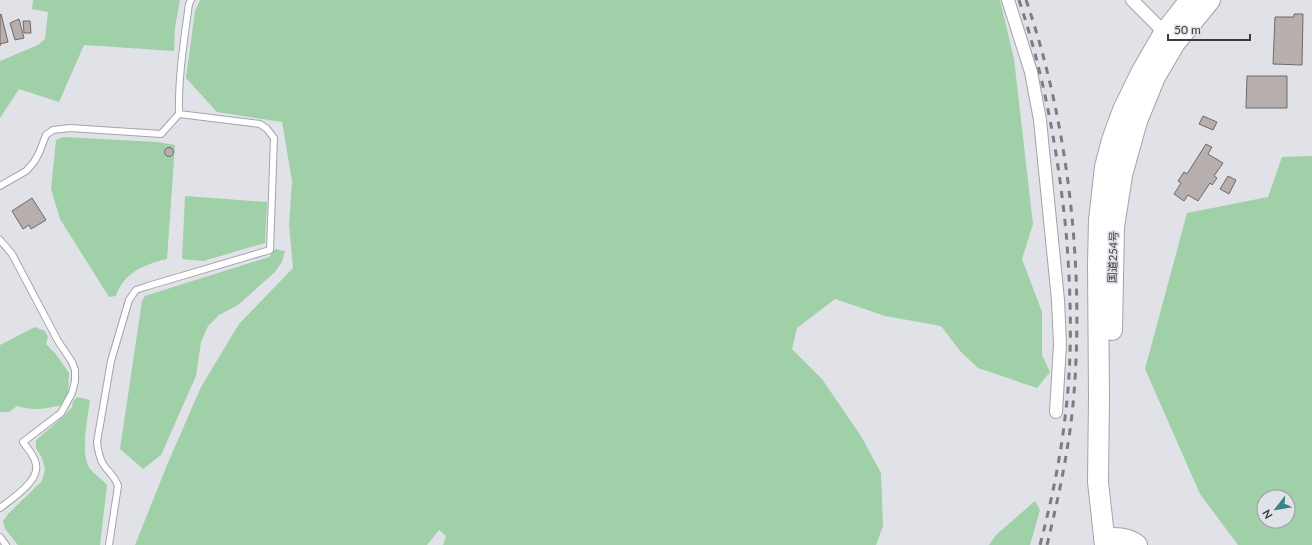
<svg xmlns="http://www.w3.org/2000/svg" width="1312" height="545" viewBox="0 0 1312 545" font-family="Lato,'Noto Sans JP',sans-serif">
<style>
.green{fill:#9fd0a8;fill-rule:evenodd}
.building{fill:#b6afad;stroke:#6f6968}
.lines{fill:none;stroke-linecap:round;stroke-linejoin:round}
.service-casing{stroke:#a3a4a9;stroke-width:8}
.minor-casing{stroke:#a3a4a9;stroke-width:14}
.trunk-casing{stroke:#a3a4a9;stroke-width:22}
.service{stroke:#fff;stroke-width:6}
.minor{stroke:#fff;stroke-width:12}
.trunk{stroke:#fff;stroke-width:20}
.rail{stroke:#7c7d81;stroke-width:3;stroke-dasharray:7 7;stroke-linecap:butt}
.labels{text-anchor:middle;stroke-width:3.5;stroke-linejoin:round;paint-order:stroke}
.street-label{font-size:11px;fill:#3b3b3e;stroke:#e1e2e8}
</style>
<rect width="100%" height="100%" fill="#e1e2e8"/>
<g class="green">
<polygon points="33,0 180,0 175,28 174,51 84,45 59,102 19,89 0,118 0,61 38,45 45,39 48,12 32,9"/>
<polygon points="200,0 1000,0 1014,59 1033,224 1022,259 1042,312 1042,355 1050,372 1037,388 978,368 961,352 941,326 885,316 835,299 797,328 792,349 822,379 861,436 881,473 883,526 876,545 443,545 446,536 439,530 427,545 135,545 167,465 201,387 239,324 293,268 289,225 292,181 282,122 217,112 186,78 195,11"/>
<path d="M63,137L157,142L175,145L167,259C145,264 123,273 116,296L109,297L60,219L51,189L56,140Z"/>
<path d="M1312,156V545H1238L1200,494L1145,369L1187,213L1268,197L1282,157ZM1264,497H1288V521H1264Z"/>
<polygon points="185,196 267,202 265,243 203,261 182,259"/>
<polygon points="275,249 285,251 282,262 275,272 238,305 219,315 208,326 201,342 196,376 161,455 143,469 120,449 142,301 145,296 151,294 269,257"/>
<path d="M35,327L45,331L48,337L46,344L55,353L69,373L68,395L62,405C45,409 34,411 17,406L9,412H0V345Z"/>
<path d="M77,397L90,400C88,417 79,456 91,470C96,476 102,479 107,485L100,545H18L5,529L3,521L8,514L42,481L45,469L42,458L36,448V440L64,416L72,407L73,401Z"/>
<polygon points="1035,501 1040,510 1030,545 989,545 996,535"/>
</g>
<g class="building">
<polygon points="1,14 8,42 0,44 0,46 0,15"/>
<polygon points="1294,14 1303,14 1302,65 1273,64 1275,17 1294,17"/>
<polygon points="19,19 24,38 15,40 10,23"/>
<polygon points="23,21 30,21 31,33 24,33"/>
<polygon points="1247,76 1287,76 1287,108 1246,108"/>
<polygon points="1203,116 1217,122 1213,130 1199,124"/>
<polygon points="1206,144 1212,147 1208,154 1223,163 1214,176 1217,178 1212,185 1210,183 1198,201 1188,195 1184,201 1174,194 1181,183 1178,181 1184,172 1187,174"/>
<circle cx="169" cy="152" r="4.5"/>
<polygon points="1228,176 1236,180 1229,194 1220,189"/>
<polygon points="32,198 46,220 31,229 29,225 23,229 12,211"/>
</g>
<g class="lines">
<defs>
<g id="service">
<path d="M0,186L26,171L34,162L39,153L46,135L53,130L70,128L161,134L179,114C178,78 184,40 189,4L191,0"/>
<path d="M0,240L12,254L58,341L72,362L75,370V381L72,393L61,413L23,442C27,448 33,454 35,461C43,479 13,498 0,508"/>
<polyline points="0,537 6,545"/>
<path d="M109,545L118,486C115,476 108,472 103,464C99,457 98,451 97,442L111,361L129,300L136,290L148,286L270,250L274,138L267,129L260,124L179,114"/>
</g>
<g id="minor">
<polyline points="1008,0 1031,72 1040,120 1058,300 1060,344 1056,412"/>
<polyline points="1132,0 1168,36"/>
</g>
<g id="trunk">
<polyline points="1112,330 1114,227 1122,175 1137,121 1155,77 1175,43 1210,0"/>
<path d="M1104,538C1115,538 1128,537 1137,545"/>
<polyline points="1105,545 1098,482 1099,397 1098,264 1099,220 1105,167 1112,140 1123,110 1142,71 1164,33 1190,0"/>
</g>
</defs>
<use href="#service" class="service-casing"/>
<use href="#minor" class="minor-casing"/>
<use href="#trunk" class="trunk-casing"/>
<use href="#service" class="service"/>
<use href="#minor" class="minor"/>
<use href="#trunk" class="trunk"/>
<g class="rail">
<path d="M1019,0C1044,75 1058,152 1066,231C1071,293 1073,356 1065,418C1060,461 1051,503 1040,545"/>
<path d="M1026,0C1068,121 1084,266 1074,393C1070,445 1059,495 1047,545"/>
</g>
</g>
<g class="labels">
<g class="street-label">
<text transform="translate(1113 257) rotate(-88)" y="4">国道254号</text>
</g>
</g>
<g transform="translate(1276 509) rotate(239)"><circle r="19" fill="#e1e2e8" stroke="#9f9fa4"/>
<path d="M0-3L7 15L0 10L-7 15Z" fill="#3a8384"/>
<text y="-6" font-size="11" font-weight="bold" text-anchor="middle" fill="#3b3b3e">N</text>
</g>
<path d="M1168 34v6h82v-6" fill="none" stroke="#3b3b3e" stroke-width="2"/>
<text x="1174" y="34" font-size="12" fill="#3b3b3e" stroke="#e1e2e8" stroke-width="3" paint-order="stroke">50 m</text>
</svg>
